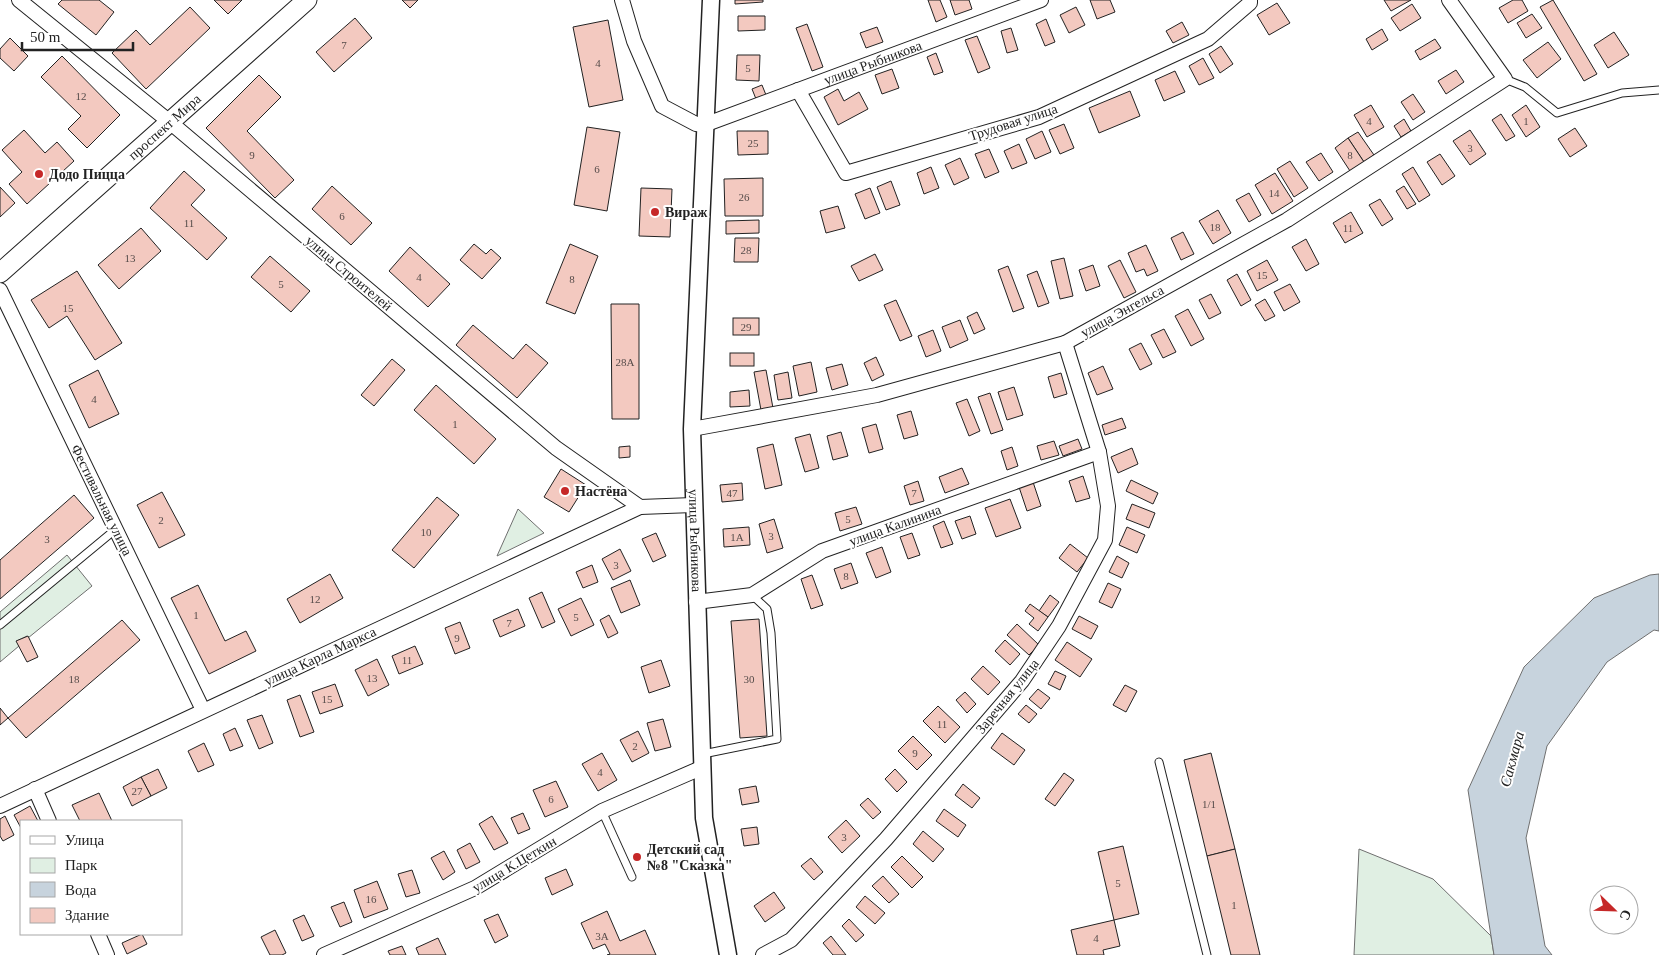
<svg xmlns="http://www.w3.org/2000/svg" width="1659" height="955" viewBox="0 0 1659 955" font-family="'Times New Roman',serif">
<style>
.green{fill:#e0efe3;stroke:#6f6f6f}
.water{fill:#c7d3dd;stroke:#6f6f6f}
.building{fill:#f3c9c0;stroke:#222}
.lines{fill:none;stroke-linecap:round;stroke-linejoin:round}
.service-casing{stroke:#222;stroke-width:9}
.minor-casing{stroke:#222;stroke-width:16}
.tertiary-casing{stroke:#222;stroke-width:19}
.secondary-casing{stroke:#222;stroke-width:21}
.service{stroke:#fff;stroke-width:7}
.minor{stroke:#fff;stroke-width:14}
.tertiary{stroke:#fff;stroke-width:16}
.secondary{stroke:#fff;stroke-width:19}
.poi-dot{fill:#c62828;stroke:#fff;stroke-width:2}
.labels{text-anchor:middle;stroke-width:4;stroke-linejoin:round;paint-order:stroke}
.number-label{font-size:11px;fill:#564c4a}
.street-label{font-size:14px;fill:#222;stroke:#fff}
.poi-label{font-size:14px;font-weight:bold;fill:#222;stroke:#fff;text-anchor:start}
.water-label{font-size:15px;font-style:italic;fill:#222;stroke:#fff}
</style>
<rect width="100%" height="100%" fill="#fff"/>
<g class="green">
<polygon points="518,509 544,533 497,556"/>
<polygon points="67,555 92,586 28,638 27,636 17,641 19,646 0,662 0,612"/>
<polygon points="1359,849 1433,879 1491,936 1494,955 1354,955"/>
</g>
<polygon class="water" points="1659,574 1659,631 1654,630 1607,662 1547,746 1526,838 1545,946 1552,955 1494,955 1468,790 1524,667 1594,598 1650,575"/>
<g class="building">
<polygon points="62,0 99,0 114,12 96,35 58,4"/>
<polygon points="214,0 242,0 228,14"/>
<polygon points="402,0 418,0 410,8"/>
<polygon points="735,0 763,0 763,2 735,4"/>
<polygon points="928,0 940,0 947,17 936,22"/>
<polygon points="950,0 969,0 972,9 955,15"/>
<polygon points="1090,0 1110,0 1115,12 1097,19"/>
<polygon points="1384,0 1411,0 1391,11"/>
<polygon points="1513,0 1522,0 1528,11 1508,23 1499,8"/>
<polygon points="1553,0 1597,74 1584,81 1540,7"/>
<polygon points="1277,3 1290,23 1269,35 1257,15"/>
<polygon points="1412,4 1421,18 1400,31 1391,18"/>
<polygon points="190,7 210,28 146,89 112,53 136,30 150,45"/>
<polygon points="1076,7 1085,25 1069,33 1060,15"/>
<polygon points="1532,14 1542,28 1526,38 1517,23"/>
<polygon points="738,16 765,16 765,30 738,31"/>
<polygon points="355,18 372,38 334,72 316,52"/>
<polygon points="1046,19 1055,42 1045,46 1036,24"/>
<polygon points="608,20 623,100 589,107 573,27"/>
<polygon points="1182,22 1189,35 1173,43 1166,31"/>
<polygon points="807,24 823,67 812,71 796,28"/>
<polygon points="877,27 883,42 866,48 860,33"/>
<polygon points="1011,28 1018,50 1007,53 1001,31"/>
<polygon points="1382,29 1388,40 1372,50 1366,39"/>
<polygon points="1614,32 1629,55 1608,68 1594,45"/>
<polygon points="977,36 990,68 978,73 965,40"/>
<polygon points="10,38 28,56 14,71 0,58 0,49"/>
<polygon points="1435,39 1441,48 1420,60 1415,51"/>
<polygon points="1548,42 1561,59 1537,78 1523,60"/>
<polygon points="1221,46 1233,64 1220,73 1209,54"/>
<polygon points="936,53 943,72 934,75 927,57"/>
<polygon points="737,55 760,55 759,81 736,80"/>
<polygon points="62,56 120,115 87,148 68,129 81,116 41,77"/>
<polygon points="1203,58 1214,78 1199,85 1189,66"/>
<polygon points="892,69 899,88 882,94 875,75"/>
<polygon points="1456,70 1464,82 1446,94 1438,81"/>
<polygon points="1175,71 1185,92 1164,101 1155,80"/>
<polygon points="259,75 281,97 247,131 294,180 275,198 206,128"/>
<polygon points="762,85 766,95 756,99 752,89"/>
<polygon points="838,89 844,101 859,92 868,109 838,125 824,97"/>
<polygon points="1130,91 1140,116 1099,133 1089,108"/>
<polygon points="1413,94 1425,112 1413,120 1401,102"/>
<polygon points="1371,105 1384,127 1367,137 1354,115"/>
<polygon points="1526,105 1540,127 1526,137 1512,115"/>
<polygon points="1501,114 1515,136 1506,141 1492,120"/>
<polygon points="1404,119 1411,131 1401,137 1394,126"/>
<polygon points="1064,124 1074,148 1060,154 1049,130"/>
<polygon points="587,127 620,132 607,211 574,205"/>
<polygon points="1575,128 1587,146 1570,157 1558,139"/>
<polygon points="24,130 45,153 57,142 74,161 27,204 9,184 22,172 2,150"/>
<polygon points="1470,130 1486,154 1470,165 1453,141"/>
<polygon points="737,131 768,131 768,154 738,155"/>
<polygon points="1042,131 1051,152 1035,159 1026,139"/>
<polygon points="1358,132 1374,155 1364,162 1348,138"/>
<polygon points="1348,138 1364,162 1350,171 1335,148"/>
<polygon points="1019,144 1027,163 1012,169 1004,151"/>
<polygon points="989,149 999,172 985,178 975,154"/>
<polygon points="1321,153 1333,172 1319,181 1306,162"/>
<polygon points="1440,154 1455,176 1442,185 1427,162"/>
<polygon points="960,158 969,178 954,185 945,165"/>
<polygon points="1290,161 1308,188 1294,197 1277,169"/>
<polygon points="931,167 939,188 924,194 917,173"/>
<polygon points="1413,167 1430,195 1419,202 1402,174"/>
<polygon points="184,171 205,190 191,205 227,238 207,260 150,208"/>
<polygon points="1275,173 1293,201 1272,214 1255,185"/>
<polygon points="763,178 763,216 725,216 724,179"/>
<polygon points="891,181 900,205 886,210 877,187"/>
<polygon points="332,186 372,223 351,245 312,209"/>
<polygon points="1404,186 1416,204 1407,209 1396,191"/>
<polygon points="0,187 15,203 0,217"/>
<polygon points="641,188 672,189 670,237 639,236"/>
<polygon points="870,188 880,213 865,219 855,194"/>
<polygon points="1249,193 1261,215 1249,222 1236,200"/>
<polygon points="1380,199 1393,219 1382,226 1369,205"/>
<polygon points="838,206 845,228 826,233 820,211"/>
<polygon points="1218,210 1231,233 1213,244 1199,221"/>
<polygon points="1351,212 1363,233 1345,243 1333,223"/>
<polygon points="759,220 759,233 726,234 726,221"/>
<polygon points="141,228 161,251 119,289 98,265"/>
<polygon points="1183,232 1194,254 1181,260 1171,238"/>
<polygon points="735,238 759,238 758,262 734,262"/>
<polygon points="1306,239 1319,264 1306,271 1292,247"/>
<polygon points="474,244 486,254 491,249 501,258 482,279 460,260"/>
<polygon points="570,244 598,256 575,314 546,303"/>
<polygon points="1146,245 1158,271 1147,276 1144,269 1136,272 1128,253"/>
<polygon points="410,247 450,284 428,307 389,271"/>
<polygon points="875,254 883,270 859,281 851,266"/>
<polygon points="270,256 310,291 291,312 251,277"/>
<polygon points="1064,258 1073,296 1060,299 1051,261"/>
<polygon points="1120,260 1136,292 1124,298 1108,266"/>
<polygon points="1267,260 1278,280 1257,291 1247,271"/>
<polygon points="1093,265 1100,286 1086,291 1079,270"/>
<polygon points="1008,266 1024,308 1013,312 998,270"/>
<polygon points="77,271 122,343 95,360 67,316 49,328 31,300"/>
<polygon points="1037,271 1049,303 1038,307 1027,275"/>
<polygon points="1237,274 1251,300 1241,306 1227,280"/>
<polygon points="1290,284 1300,302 1284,311 1274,292"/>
<polygon points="1211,294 1221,313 1209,319 1199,300"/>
<polygon points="1265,299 1275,316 1265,321 1255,305"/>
<polygon points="896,300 912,336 900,341 884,305"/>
<polygon points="611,304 639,304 639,419 612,419"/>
<polygon points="1188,309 1204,339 1191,346 1175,316"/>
<polygon points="977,312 985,329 974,334 967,317"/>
<rect x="733" y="318" width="26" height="17"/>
<polygon points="960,320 968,340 950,348 942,327"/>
<polygon points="473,325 513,359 526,344 548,363 517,398 456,345"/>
<polygon points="1164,329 1176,352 1163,358 1151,335"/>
<polygon points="933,330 941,351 926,357 918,336"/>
<polygon points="1141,343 1152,364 1140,370 1129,349"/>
<rect x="730" y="353" width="24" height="13"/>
<polygon points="876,357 884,375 872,381 864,363"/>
<polygon points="392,359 405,370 374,406 361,395"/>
<polygon points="811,362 817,392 799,396 793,366"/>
<polygon points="842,364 848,385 832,390 826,368"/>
<polygon points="1103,366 1113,389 1097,395 1088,373"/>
<polygon points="98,370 119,414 89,428 69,385"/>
<polygon points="766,370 773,408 761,410 754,372"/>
<polygon points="788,372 792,398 778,400 774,375"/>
<polygon points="1061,373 1067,394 1054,398 1048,377"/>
<polygon points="436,385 496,439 474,464 414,410"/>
<polygon points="1014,387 1023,415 1007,420 998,392"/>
<polygon points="749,390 750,406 730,407 730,392"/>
<polygon points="990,393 1003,430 991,434 978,397"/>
<polygon points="967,399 980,431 969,436 956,403"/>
<polygon points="911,411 918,435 904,439 897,415"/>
<polygon points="1122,418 1126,428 1105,435 1102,425"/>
<polygon points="876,424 883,449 869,453 862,428"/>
<polygon points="841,432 848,456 833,460 827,436"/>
<polygon points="810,434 819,468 805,472 795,438"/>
<polygon points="1078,439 1082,449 1063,456 1059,446"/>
<polygon points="1054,441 1059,455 1041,460 1037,446"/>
<polygon points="773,444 782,485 765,489 757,448"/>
<polygon points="630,446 630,457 619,458 619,447"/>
<polygon points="1012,447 1018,466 1007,470 1001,451"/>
<polygon points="1132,448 1138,464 1118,473 1111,457"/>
<polygon points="962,468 969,484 945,493 939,477"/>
<polygon points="561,469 586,485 569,512 544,497"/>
<polygon points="1083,476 1090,498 1076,502 1069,481"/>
<polygon points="1131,480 1158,493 1153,504 1126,491"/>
<polygon points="918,481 924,501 910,505 904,486"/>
<polygon points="1033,482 1041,506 1027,511 1019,487"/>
<polygon points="742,483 743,500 722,502 720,485"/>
<polygon points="162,492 185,535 159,548 137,505"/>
<polygon points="74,495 94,518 0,599 0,560"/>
<polygon points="437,497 459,515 414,568 392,550"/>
<polygon points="1010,499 1021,528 996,537 985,508"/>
<polygon points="1132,504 1155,513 1149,528 1126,519"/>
<polygon points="856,507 862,524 840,531 835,513"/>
<polygon points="970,516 976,534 962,539 955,521"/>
<polygon points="774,519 783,548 767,553 759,524"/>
<polygon points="944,521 953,544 941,548 933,526"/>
<polygon points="749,527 750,545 724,547 723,529"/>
<polygon points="1127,527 1145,535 1137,553 1119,545"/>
<polygon points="656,533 666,556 653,562 642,539"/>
<polygon points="912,533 920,555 908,559 900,537"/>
<polygon points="1070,544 1088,558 1077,572 1059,558"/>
<polygon points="882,547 891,572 876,578 866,553"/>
<polygon points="620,549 631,571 613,580 602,559"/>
<polygon points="1117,556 1129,563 1122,578 1109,572"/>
<polygon points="851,563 858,583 841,589 834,569"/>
<polygon points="592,565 598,582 583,588 576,572"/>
<polygon points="330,574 343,598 300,623 287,599"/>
<polygon points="812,575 823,605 811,609 801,579"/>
<polygon points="630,580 640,605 621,613 611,588"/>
<polygon points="1108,583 1121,589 1112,608 1099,602"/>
<polygon points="198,585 225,641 246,631 256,651 209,674 171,598"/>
<polygon points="542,592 555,622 542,628 529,598"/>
<polygon points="1050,595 1059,602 1048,617 1039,611"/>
<polygon points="581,598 594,625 571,636 558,609"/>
<polygon points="1030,604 1048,617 1038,631 1029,624 1034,618 1025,611"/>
<polygon points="518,609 525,626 500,637 493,620"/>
<polygon points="609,615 618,633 608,638 600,620"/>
<polygon points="1079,616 1098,626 1091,639 1072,629"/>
<polygon points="759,619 767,736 740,738 731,621"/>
<polygon points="122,620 140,640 26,738 8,718"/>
<polygon points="460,622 470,648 455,654 445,628"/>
<polygon points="1017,624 1039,645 1029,655 1007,635"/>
<polygon points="28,636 38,657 27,662 16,641"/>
<polygon points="1005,640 1020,654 1010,665 995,651"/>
<polygon points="1067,642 1092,659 1080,677 1055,660"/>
<polygon points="415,646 423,664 399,674 392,656"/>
<polygon points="377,659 389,685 368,696 355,670"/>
<polygon points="661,660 670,686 649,693 641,667"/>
<polygon points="983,666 1000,682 988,695 971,679"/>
<polygon points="1055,671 1066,676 1060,690 1048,684"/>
<polygon points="335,684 343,706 320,714 312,692"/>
<polygon points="1125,685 1137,691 1126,712 1113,705"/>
<polygon points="1038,689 1050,698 1041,709 1029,699"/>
<polygon points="965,692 976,704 967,713 956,700"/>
<polygon points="300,695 314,732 300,737 287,700"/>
<polygon points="1026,705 1037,714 1029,723 1018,714"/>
<polygon points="938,706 960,727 945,743 923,721"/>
<polygon points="0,708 8,718 0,725"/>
<polygon points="262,715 273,743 259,749 247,720"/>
<polygon points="663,719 671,747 655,751 647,723"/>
<polygon points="235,728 243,746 230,751 223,734"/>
<polygon points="638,731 649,753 632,762 620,740"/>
<polygon points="1002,733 1025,750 1014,765 991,748"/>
<polygon points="913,736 932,755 917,770 898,751"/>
<polygon points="204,743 214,765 198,772 188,751"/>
<polygon points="602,753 617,780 598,791 582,764"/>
<polygon points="1211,753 1235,849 1207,856 1184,760"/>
<polygon points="158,769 167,788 151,796 141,777"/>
<polygon points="895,769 907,782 897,792 885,779"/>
<polygon points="1064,773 1074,780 1055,806 1045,799"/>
<polygon points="141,777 151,796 132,806 123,787"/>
<polygon points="556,781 568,807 545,817 533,790"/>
<polygon points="963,784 980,798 972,808 955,795"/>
<polygon points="756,786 759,802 742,805 739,789"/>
<polygon points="99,793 112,821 80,821 72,805"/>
<polygon points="868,798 881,812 873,819 860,805"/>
<polygon points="30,806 38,821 21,821 21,828 14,815"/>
<polygon points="944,809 966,825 958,837 936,821"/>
<polygon points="523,813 530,829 518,834 511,818"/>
<polygon points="5,816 14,835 3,841 0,836 0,819"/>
<polygon points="492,816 508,843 494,850 479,824"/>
<polygon points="846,820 860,836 842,853 828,837"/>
<polygon points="757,827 759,844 744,846 741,829"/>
<polygon points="923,831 944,849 933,862 913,844"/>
<polygon points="470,843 480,862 466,869 457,850"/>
<polygon points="1123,846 1139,914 1114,920 1098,852"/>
<polygon points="1235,849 1260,955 1231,955 1207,856"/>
<polygon points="444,851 455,872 443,880 431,858"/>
<polygon points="902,856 923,877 912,888 891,867"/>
<polygon points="811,858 823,872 814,880 801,866"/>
<polygon points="566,869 573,885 552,895 545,878"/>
<polygon points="412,870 420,893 406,897 398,874"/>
<polygon points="883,876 899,894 889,903 872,886"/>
<polygon points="377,881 388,909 364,918 354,890"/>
<polygon points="774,892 785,908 765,922 754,906"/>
<polygon points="865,896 885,913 875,924 856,907"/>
<polygon points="344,902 352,922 340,927 331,907"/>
<polygon points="607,911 620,941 645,930 656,955 607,955 610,954 605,944 593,949 581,923"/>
<polygon points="498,914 508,936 495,943 484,920"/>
<polygon points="304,915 314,936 302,941 293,920"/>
<polygon points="849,919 864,935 856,942 842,926"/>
<polygon points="1114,920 1120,946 1103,950 1104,955 1077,955 1071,930"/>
<polygon points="275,930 286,953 282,955 270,955 261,937"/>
<polygon points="142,934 147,944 127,954 122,943"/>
<polygon points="831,936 846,955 833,955 823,943"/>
<polygon points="438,938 446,955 419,955 416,948"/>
<polygon points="402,946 406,955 390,955 388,951"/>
</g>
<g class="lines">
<defs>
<g id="service">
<polyline points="1505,79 1525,87 1557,113 1622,93 1659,90"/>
<polyline points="0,625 116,529"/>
<polyline points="703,754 777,739 771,633 767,609 752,595"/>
<polyline points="1159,762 1207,955"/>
<polyline points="602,811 632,877"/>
</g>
<g id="minor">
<polyline points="19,0 171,123 556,448 640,507 693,505"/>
<path id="s1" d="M622,0L634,41L662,106L696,124L704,125L1041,0"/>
<polyline points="798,90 846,173 1039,117 1208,39 1250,3 1250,0"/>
<polyline points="0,290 203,710"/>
<polyline points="692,429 877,395 1065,343 1287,220 1505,79 1449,0"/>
<polyline points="696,602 752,595 822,551 1099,452"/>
<polyline points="35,789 49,821"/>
<polyline points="0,806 640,507"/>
<polyline points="98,934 107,955"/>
<polyline points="324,955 475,888 602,811 701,768"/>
<polyline points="763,955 791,940 886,839 1022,681 1059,626 1105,540 1108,506 1099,452 1065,343"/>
</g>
<g id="tertiary">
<path id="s2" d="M711,0L692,429L704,818L728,955"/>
</g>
<g id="secondary">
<path id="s3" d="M0,273L307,0"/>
</g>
</defs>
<use href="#service" class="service-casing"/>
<use href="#minor" class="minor-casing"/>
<use href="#tertiary" class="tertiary-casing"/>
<use href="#secondary" class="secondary-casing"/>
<use href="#service" class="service"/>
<use href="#minor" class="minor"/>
<use href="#tertiary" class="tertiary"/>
<use href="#secondary" class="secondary"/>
</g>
<g class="poi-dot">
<circle cx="39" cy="174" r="5"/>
<circle cx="655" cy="212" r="5"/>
<circle cx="565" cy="491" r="5"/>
<circle cx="637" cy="857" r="5"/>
</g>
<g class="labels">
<g class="number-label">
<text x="344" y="49">7</text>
<text x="598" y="67">4</text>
<text x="748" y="72">5</text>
<text x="81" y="100">12</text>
<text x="1369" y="125">4</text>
<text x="1526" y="125">1</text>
<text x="753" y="147">25</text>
<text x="1470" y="152">3</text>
<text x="252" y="159">9</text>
<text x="1350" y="159">8</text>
<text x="597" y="173">6</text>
<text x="1274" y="197">14</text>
<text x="744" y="201">26</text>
<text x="342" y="220">6</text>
<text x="189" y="227">11</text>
<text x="1215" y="231">18</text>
<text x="1348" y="232">11</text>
<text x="746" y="254">28</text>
<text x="130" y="262">13</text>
<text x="1262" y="279">15</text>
<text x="419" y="281">4</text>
<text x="572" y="283">8</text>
<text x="281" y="288">5</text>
<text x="68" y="312">15</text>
<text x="746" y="331">29</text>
<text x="625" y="366">28А</text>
<text x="94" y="403">4</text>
<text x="455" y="428">1</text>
<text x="732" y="497">47</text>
<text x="914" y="497">7</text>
<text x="848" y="523">5</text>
<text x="161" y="524">2</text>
<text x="426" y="536">10</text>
<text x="771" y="540">3</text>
<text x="737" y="541">1А</text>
<text x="47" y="543">3</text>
<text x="616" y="569">3</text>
<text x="846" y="580">8</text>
<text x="315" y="603">12</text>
<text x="196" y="619">1</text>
<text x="576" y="621">5</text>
<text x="509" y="627">7</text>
<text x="457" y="642">9</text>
<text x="407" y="664">11</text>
<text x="372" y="682">13</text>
<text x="74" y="683">18</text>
<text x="749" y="683">30</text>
<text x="327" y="703">15</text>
<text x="942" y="728">11</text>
<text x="635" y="750">2</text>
<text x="915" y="757">9</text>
<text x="600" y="776">4</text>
<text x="137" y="795">27</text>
<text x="551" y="803">6</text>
<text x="1209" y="808">1/1</text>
<text x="844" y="841">3</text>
<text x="1118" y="887">5</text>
<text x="371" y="903">16</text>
<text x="1234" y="909">1</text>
<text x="602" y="940">3А</text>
<text x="1096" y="942">4</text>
</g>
<g class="street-label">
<text dy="5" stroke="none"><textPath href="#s1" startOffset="340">улица Рыбникова</textPath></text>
<text transform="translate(1013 122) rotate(-18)" y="5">Трудовая улица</text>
<text dy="5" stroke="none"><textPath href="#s3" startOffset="220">проспект Мира</textPath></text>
<text transform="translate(349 273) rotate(40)" y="5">улица Строителей</text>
<text transform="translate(1122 311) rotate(-29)" y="5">улица Энгельса</text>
<text transform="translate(102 500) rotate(64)" y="5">Фестивальная улица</text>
<text transform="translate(895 525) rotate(-20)" y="5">улица Калинина</text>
<text dy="5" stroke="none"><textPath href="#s2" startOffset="541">улица Рыбникова</textPath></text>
<text transform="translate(320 656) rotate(-25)" y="5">улица Карла Маркса</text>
<text transform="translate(1007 696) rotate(-51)" y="5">Заречная улица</text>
<text transform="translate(514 864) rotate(-31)" y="5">улица К.Цеткин</text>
</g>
<g class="poi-label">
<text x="49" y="179">Додо Пицца</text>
<text x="665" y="217">Вираж</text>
<text x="575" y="496">Настёна</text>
<text x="647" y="854">Детский сад<tspan x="647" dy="16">№8 "Сказка"</tspan></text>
</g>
<g class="water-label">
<text transform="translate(1512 759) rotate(-75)" y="5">Сакмара</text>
</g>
</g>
<rect x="20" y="820" width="162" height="115" fill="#ffffff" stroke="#a7a7a7"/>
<rect x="30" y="836" width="25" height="8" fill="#ffffff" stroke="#a7a7a7"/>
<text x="65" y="845" font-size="15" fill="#222222">Улица</text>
<rect x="30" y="858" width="25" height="15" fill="#e0efe3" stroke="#a7a7a7"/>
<text x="65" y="870" font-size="15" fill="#222222">Парк</text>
<rect x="30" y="882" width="25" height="15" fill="#c7d3dd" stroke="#a7a7a7"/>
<text x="65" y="895" font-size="15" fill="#222222">Вода</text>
<rect x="30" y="908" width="25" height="15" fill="#f3c9c0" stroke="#a7a7a7"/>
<text x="65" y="920" font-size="15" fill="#222222">Здание</text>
<g transform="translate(1614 910) rotate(113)"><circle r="24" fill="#ffffff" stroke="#a7a7a7"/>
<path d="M0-4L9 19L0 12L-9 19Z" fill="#c62828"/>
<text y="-8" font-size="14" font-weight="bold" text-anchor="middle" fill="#222222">С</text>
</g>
<path d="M22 42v8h111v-8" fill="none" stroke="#222222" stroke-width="2.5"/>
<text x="30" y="42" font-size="15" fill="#222222" stroke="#ffffff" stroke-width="4" paint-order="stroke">50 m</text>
</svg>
